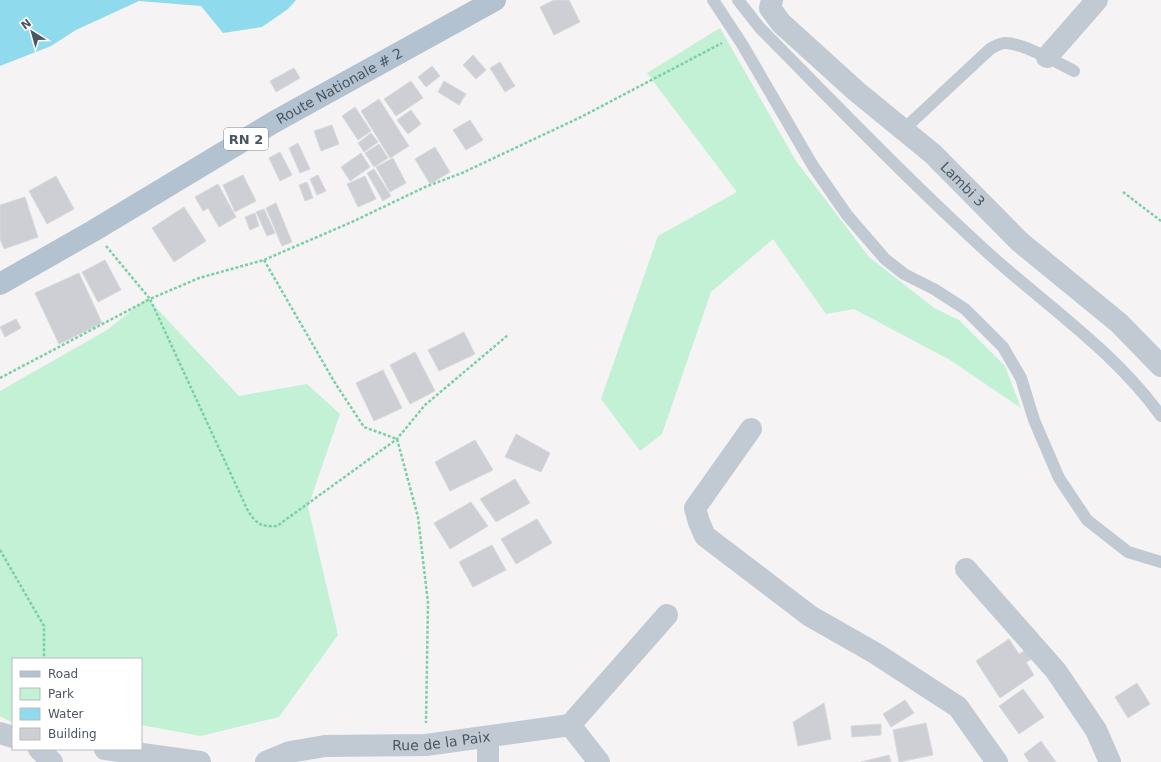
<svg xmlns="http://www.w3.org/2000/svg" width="1161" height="762" viewBox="0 0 1161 762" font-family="'DejaVu Sans',sans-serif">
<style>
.green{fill:#c3f1d5}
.water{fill:#90daee}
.building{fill:#cdcfd5;stroke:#d7d9de}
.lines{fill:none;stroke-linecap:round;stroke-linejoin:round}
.path{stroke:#7ad0a6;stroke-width:2.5;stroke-dasharray:3 2;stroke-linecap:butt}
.lane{stroke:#c1cad2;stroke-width:12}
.street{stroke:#c1cad2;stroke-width:22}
.primary{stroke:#b3c2d1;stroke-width:22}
.labels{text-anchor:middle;stroke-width:3;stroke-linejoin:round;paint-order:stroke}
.shield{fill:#fff;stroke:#808990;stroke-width:1}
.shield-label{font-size:13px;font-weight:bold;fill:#4a5661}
.street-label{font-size:14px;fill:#4a5661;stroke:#fff}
</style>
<rect width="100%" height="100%" fill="#f5f3f3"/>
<g class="green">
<polygon points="720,28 796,161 869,257 934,308 959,320 1005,366 1021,408 950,360 854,309 826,314 773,239 711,292 662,434 640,451 601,399 658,236 737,192 647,73"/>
<polygon points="147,298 239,396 307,384 340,414 308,507 338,635 279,717 201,736 141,725 141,659 13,659 13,723 0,716 0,391 107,330"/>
</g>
<polygon class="water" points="0,0 296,0 288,9 262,27 223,33 201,6 139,1 76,30 51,46 0,66"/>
<g class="building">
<polygon points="554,0 569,0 580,22 554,35 540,7"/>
<polygon points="473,55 486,70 476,79 463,65"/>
<polygon points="500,62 515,86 505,92 490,68"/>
<polygon points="432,66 440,76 426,87 418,77"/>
<polygon points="294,68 300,78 276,92 270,81"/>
<polygon points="411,81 423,98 396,116 384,99"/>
<polygon points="444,81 466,94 459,105 438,92"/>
<polygon points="379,99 409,146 390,158 361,111"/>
<polygon points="355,107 371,131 358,140 342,116"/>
<polygon points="411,110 421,124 408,134 397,120"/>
<polygon points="470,120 483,140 466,150 453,130"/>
<polygon points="332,125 339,144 321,151 314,131"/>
<polygon points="371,133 378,142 364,152 358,143"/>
<polygon points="298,143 310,169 300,173 289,148"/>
<polygon points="379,144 388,158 374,167 365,153"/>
<polygon points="435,147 450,172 430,184 415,159"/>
<polygon points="280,152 292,175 280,181 269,158"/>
<polygon points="361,153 370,167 350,181 341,167"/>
<polygon points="393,158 406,183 390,192 376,167"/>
<polygon points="374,169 391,196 383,201 367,173"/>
<polygon points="243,175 256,201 235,212 223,185"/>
<polygon points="318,175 326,191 317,195 310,179"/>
<polygon points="56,176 74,209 47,224 29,191"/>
<polygon points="365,176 376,199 358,207 347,184"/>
<polygon points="307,182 313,198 305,201 299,185"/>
<polygon points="218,184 236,217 219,227 208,208 203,211 195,197"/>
<polygon points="25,197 38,237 4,249 0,239 0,205"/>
<polygon points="276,203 292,242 282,246 266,208"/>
<polygon points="184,207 206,241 174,262 152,228"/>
<polygon points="264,209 275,233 267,236 256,212"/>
<polygon points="255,213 259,226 250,230 245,217"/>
<polygon points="105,260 121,290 98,302 82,272"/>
<polygon points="79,273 102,323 59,344 35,293"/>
<polygon points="16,319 21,328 5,337 0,327"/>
<polygon points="464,332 475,354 439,371 428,350"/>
<polygon points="415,352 435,391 410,404 390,365"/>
<polygon points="383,370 402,408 374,421 356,383"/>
<polygon points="516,434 550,453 541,472 505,457"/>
<polygon points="475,440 493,470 450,491 435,462"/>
<polygon points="515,479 530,503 496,522 480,499"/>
<polygon points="471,502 488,526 450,549 434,523"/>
<polygon points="537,519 552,543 516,564 501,539"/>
<polygon points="492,545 506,570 473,587 459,562"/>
<polygon points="1009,639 1019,654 1026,650 1032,659 1026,662 1034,675 1000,698 976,661"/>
<polygon points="1137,683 1150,704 1128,718 1115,697"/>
<polygon points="1023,689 1044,717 1019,734 999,706"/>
<polygon points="905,700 914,713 891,727 883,714"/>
<polygon points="824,703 831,739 798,746 793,722"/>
<polygon points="926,723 933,755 899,762 893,730"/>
<polygon points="881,724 881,735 852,737 851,726"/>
<polygon points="1041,741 1056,762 1029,762 1024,754"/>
<polygon points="889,755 891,762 861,762"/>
</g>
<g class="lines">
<g class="path">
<polyline points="1123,192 1161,221"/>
<polyline points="106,246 150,299 199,278 264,260 354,221 425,187 462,173 581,117 722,43"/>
<polyline points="264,260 335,383 364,427 397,439 418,517 428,603 426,723"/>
<path d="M0,378L150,299L248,511C257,524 260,527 277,526L397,439L425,405L508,335"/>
<polyline points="0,550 44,626 44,659"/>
</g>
<g class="lane">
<polyline points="713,0 742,44 813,166 847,215 885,259 904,274 934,289 965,309 1003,347 1021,378 1034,420 1059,478 1087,520 1128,552 1161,562"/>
<path d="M738,0L760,28C835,104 909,181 988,253C1047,306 1114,351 1161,416"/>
<path d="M903,130L990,49C995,46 1000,43 1005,43C1023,43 1058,63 1074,71"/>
</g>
<g class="street">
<path id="s1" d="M772,0L770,8L781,23L856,91L933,154L1020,242L1119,323L1161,366"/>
<polyline points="1047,57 1097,0"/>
<polyline points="751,429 695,508 699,522 705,536 810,616 875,653 958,707 997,762"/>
<polyline points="966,569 1056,671 1096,730 1110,762"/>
<polyline points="570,725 667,615"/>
<polyline points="0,733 13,737"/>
<polyline points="39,749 52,762"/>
<polyline points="105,749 200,762"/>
<path id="s2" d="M266,762L290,752L325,746L426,745L570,725L599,762"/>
<polyline points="488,762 488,738"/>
</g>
<path class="primary" id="s3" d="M0,284L93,231L274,122L495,0"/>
</g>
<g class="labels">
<rect class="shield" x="224" y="128" width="44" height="22" rx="3"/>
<g class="shield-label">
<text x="246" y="144">RN 2</text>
</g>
<g class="street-label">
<text dy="5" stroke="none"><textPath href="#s3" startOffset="393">Route Nationale # 2</textPath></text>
<text dy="5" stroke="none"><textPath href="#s1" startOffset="270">Lambi 3</textPath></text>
<text dy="5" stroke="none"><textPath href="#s2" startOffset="178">Rue de la Paix</textPath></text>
</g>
</g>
<rect x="12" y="658" width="130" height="92" fill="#ffffff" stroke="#b7bbc0"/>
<rect x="20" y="671" width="20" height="6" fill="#b3c2d1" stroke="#b7bbc0"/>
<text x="48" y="678" font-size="12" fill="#4a5661">Road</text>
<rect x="20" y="688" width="20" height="12" fill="#c3f1d5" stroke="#b7bbc0"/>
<text x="48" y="698" font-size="12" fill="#4a5661">Park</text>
<rect x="20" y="708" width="20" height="12" fill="#90daee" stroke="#b7bbc0"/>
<text x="48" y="718" font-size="12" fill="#4a5661">Water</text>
<rect x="20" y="728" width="20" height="12" fill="#cdcfd5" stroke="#b7bbc0"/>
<text x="48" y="738" font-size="12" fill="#4a5661">Building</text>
<g transform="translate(32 32) rotate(323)" stroke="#ffffff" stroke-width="3" paint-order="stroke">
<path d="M0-3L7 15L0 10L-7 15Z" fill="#4a5661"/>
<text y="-6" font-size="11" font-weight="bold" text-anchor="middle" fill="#4a5661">N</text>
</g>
</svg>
